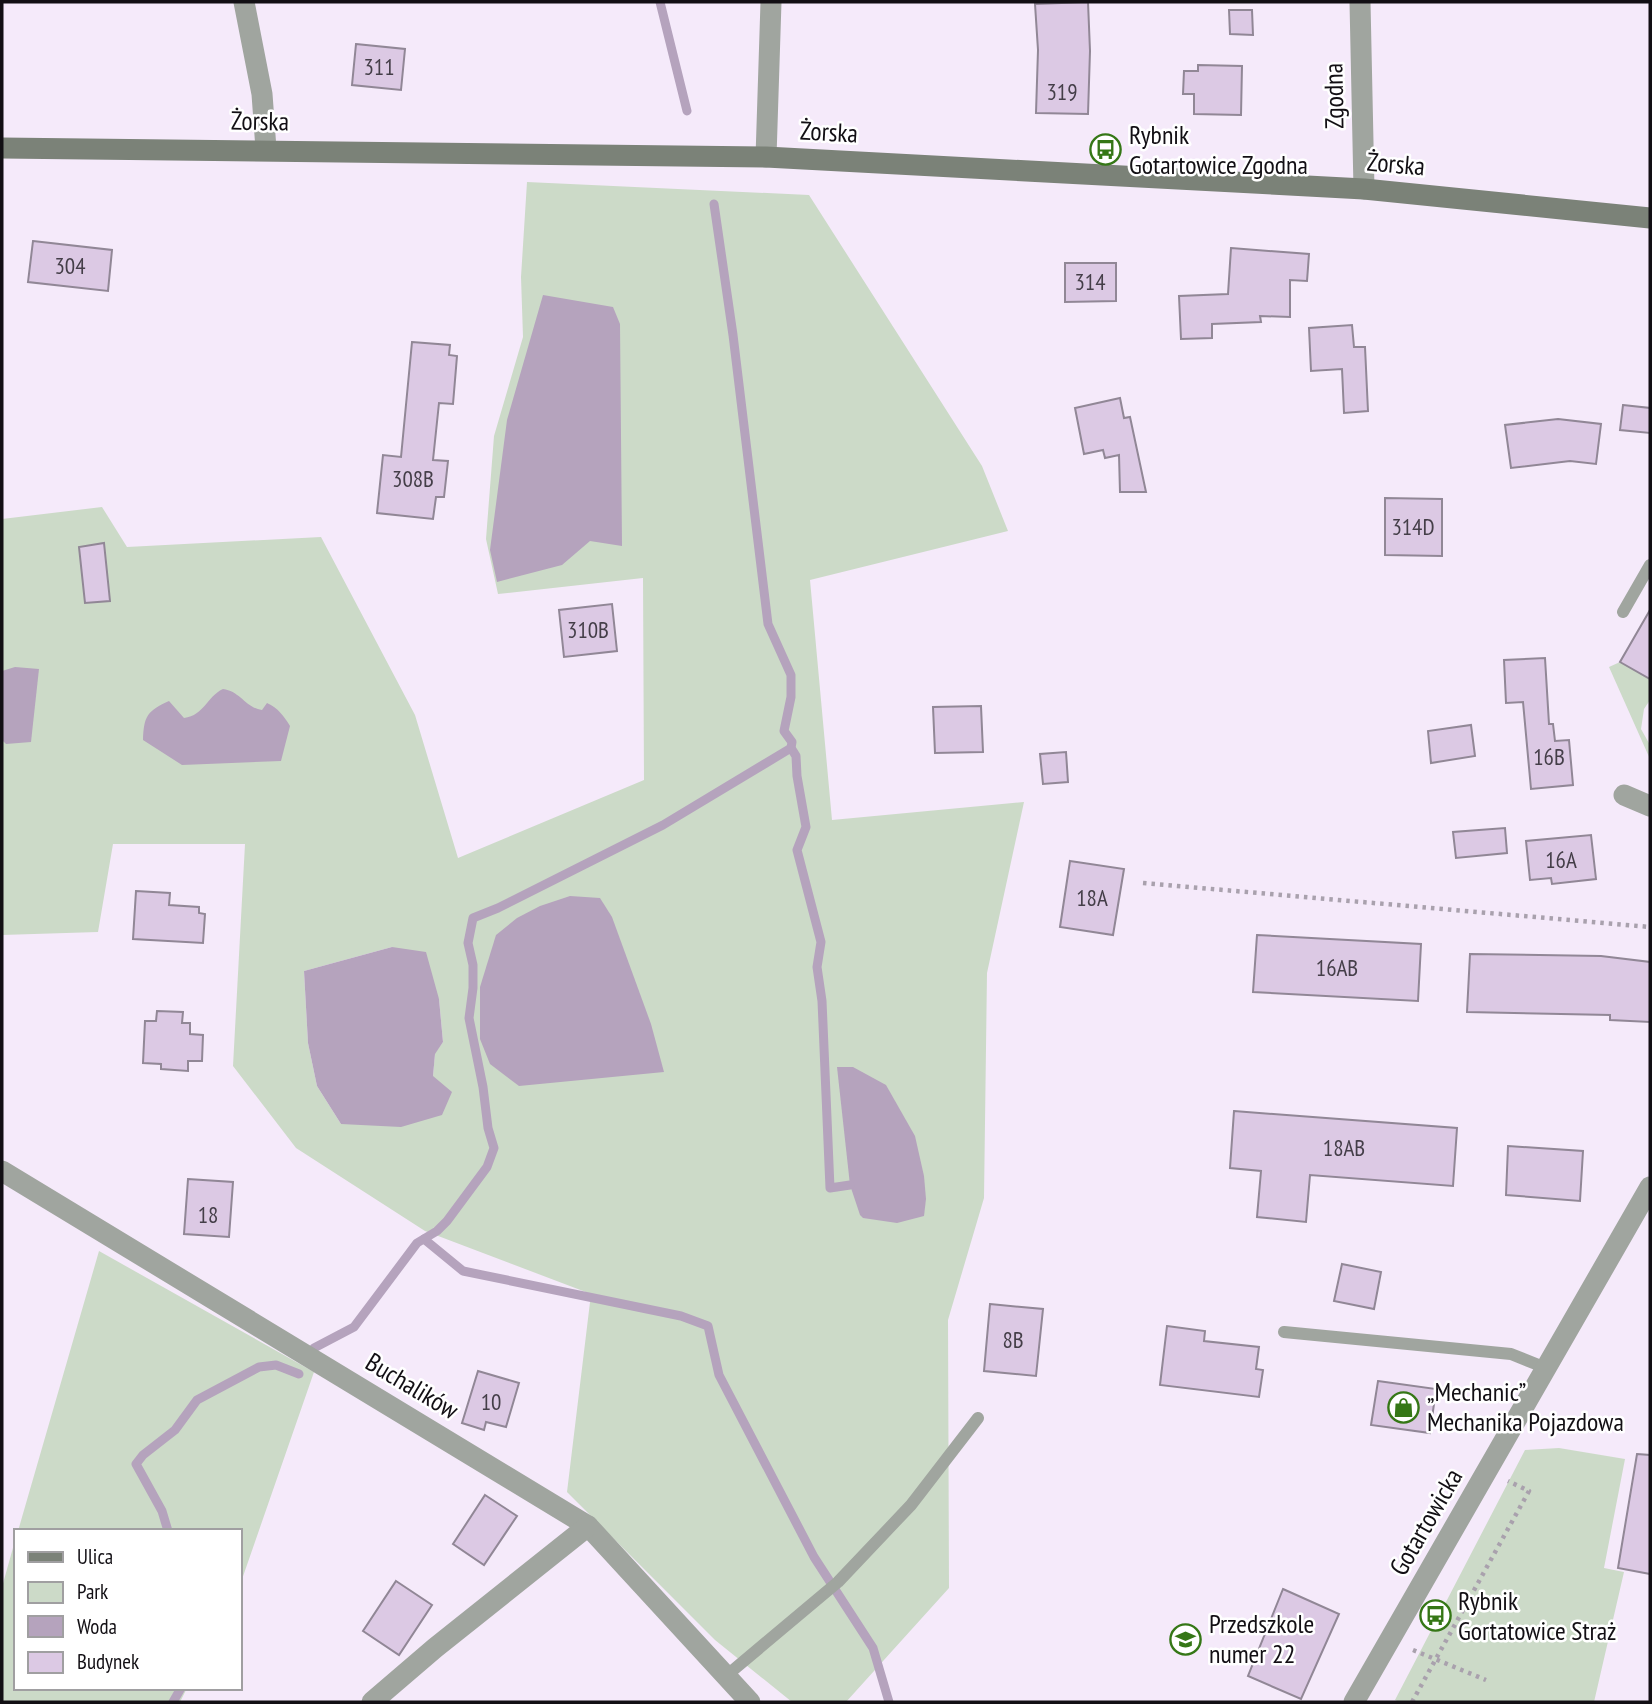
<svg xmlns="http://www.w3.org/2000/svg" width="1652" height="1704" viewBox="0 0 1652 1704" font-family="'PT Sans Narrow',sans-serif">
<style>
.green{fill:#ccdac8;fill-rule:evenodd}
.water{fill:#b5a3bd}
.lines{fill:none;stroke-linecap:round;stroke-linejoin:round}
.stream{stroke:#b5a3bd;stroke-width:9}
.building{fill:#dcc9e4;stroke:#918796;stroke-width:2}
.path{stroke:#a9a1ad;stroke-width:4.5;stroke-dasharray:3.5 5;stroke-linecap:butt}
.service{stroke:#a0a59f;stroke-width:12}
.minor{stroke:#a0a59f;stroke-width:21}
.tertiary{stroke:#a0a59f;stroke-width:21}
.secondary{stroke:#7b8278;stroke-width:21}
.labels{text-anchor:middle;stroke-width:5;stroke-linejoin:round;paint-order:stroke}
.number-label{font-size:23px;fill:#443e48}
.street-label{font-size:26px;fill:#120f14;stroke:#fff}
.poi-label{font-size:26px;fill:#120f14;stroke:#fff;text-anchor:start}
</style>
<rect width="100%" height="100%" fill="#f5eafa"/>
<g class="green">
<path d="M527,182L809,195L982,466L1008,531L810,580L832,820L1024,802L987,973L984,1198L948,1320L949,1588L846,1702H792L715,1640L567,1492L591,1294L425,1231L296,1148L233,1066L245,844H113L98,932L2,935V519L102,507L127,547L321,537L415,715L458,858L644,780L643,578L498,594L486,539L494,436L523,337L521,277ZM392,947L439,999L443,1042L435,1053L433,1076L341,1124L317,1086L308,1043L304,971Z"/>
<polygon points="1620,662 1650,679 1650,700 1644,709 1641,729 1650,745 1650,759 1609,667"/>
<polygon points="99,1251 314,1372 240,1585 240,1531 18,1531"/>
<polygon points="1559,1448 1625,1459 1604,1568 1624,1572 1594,1702 1399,1702 1395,1700 1525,1450"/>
<polygon points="16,1537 16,1688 187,1688 180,1702 2,1702 2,1587"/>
</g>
<g class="water">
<polygon points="543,295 613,307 620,324 622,546 590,541 562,565 497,582 490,550 507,420"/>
<polygon points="15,667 39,669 31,742 6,744 2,740 2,671"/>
<path d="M223,689C240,691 246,708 262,710L267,703C278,708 284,716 290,726L281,761L182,765L143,740C144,716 147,711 169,701L184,718C205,715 206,697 223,689Z"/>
<polygon points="570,896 600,898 612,917 651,1024 664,1072 519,1086 490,1064 480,1039 480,987 496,935 517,918 540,906"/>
<polygon points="392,947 426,952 439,999 443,1042 435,1054 433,1076 452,1092 442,1115 401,1127 341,1124 317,1086 308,1043 304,971"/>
<polygon points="837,1067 853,1067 886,1085 915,1136 924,1176 926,1199 924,1216 897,1223 863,1218 860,1215 850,1185"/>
</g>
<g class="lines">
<g class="stream">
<polyline points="660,2 687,111"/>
<polyline points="714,204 733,335 768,624 791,675 791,697 784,731 792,742 791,748 796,756 797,776 806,827 797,850 821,942 817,967 822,1001 830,1188 850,1185"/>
<polyline points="424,1239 463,1271 681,1316 708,1326 719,1375 814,1557 873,1648 889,1702"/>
<polyline points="314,1348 354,1327 417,1243 437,1231 447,1221 487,1167 494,1148 488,1128 483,1087 469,1018 473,988 473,965 468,943 473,918 498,908 663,825 791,748"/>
<polyline points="168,1531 162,1511 136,1464 143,1455 175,1430 197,1400 259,1367 276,1365 299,1374"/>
<polyline points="173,1702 181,1688"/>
</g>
</g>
<g class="building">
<polygon points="1088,2 1090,51 1088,114 1036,113 1038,50 1035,4"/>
<polygon points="1229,10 1252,10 1253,35 1230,34"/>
<polygon points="356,44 405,49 401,90 352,85"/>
<polygon points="1198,65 1242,66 1241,115 1194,114 1194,94 1183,94 1184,71 1198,71"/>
<polygon points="33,241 112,250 108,291 28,282"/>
<polygon points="1231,248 1309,254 1307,281 1290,280 1290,317 1260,316 1261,322 1212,324 1212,338 1181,339 1179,296 1228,294"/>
<polygon points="1065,263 1116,263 1116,301 1065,302"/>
<polygon points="1352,325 1354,347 1365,347 1368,411 1344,413 1342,369 1311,371 1309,328"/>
<polygon points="412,342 450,345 449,355 457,356 453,404 439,403 433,460 448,461 444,497 436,497 433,519 377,513 383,455 401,457"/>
<polygon points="1120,398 1124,418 1130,417 1146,492 1120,492 1119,455 1105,458 1103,450 1084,454 1075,408"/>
<polygon points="1623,405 1650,408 1650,433 1620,430"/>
<polygon points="1558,419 1601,424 1596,464 1570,461 1511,468 1505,425"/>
<polygon points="1385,498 1442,499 1442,556 1385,555"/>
<polygon points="104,543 110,601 85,603 79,547"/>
<polygon points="612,604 617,651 564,657 559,610"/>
<polygon points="1650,610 1650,679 1620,662"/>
<polygon points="1545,658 1549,724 1553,724 1555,741 1569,740 1573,785 1531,789 1523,702 1506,703 1504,660"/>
<polygon points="981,706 983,752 935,753 933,707"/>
<polygon points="1471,725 1475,756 1431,763 1428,731"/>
<polygon points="1066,752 1068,782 1043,784 1040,754"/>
<polygon points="1505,828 1507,853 1456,858 1453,832"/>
<polygon points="1591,835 1596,879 1552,884 1551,878 1530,880 1526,841"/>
<polygon points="1070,861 1124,869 1113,935 1060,927"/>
<polygon points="136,891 170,893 169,905 199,907 199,913 205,914 203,943 133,939"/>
<polygon points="1257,935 1421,944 1418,1001 1253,992"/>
<polygon points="1470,954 1601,956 1650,962 1650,1022 1610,1020 1610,1015 1467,1012"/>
<polygon points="157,1011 183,1012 182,1023 190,1023 190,1034 203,1035 202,1061 188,1061 188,1071 161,1069 161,1064 143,1063 145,1021 156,1021"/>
<polygon points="1234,1111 1457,1128 1453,1186 1310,1175 1306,1222 1257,1217 1261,1171 1230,1168"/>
<polygon points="1508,1146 1583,1151 1580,1201 1506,1195"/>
<polygon points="188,1179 233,1182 229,1237 184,1234"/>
<polygon points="1342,1264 1381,1272 1374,1309 1334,1301"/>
<polygon points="990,1304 1043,1309 1036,1376 984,1371"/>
<polygon points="1167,1326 1205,1331 1204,1341 1259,1347 1256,1369 1263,1370 1259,1397 1160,1385"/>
<polygon points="478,1371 519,1383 506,1427 486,1422 484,1430 462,1423"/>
<polygon points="1378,1381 1436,1389 1430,1433 1371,1425"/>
<polygon points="1637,1454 1650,1455 1650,1574 1618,1568"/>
<polygon points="485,1495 517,1516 484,1565 453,1544"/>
<polygon points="396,1581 432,1605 399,1655 363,1631"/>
<polygon points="1283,1589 1339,1614 1301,1699 1248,1676"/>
</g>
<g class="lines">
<g class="path">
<polyline points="1143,883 1650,927"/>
<polyline points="1413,1650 1486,1680"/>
<polyline points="1412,1702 1529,1491 1508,1481"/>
</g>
<g class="service">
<polyline points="1623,612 1650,565"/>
<polyline points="1284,1332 1511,1354 1546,1368"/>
<polyline points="726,1676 838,1582 911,1505 978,1418"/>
</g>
<g class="minor">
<polyline points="244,2 262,94 266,149"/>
<polyline points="1360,2 1364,189"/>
<polyline points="766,157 771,2"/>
<polyline points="1624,795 1650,806"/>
<polyline points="2,1171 588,1526 750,1702"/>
<polyline points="372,1702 435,1648 588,1526"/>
</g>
<polyline class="tertiary" points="1354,1702 1650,1187"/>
<polyline class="secondary" points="2,148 766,157 1364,189 1650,218"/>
</g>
<defs>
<symbol id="bus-ring" viewBox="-11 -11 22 22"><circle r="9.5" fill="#fff" stroke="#357716" stroke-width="1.5"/><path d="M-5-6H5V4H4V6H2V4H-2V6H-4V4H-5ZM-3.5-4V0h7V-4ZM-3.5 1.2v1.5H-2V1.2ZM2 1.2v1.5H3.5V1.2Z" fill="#357716"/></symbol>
<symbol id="shop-ring" viewBox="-11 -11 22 22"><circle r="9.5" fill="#fff" stroke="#357716" stroke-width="1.5"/><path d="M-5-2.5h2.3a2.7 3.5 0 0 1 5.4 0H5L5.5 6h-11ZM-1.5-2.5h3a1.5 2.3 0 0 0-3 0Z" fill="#357716"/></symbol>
<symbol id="school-ring" viewBox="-11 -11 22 22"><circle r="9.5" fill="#fff" stroke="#357716" stroke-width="1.5"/><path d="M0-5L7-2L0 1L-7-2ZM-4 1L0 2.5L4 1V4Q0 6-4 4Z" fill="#357716"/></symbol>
</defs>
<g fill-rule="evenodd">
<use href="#bus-ring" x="1088" y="132" width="35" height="35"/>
<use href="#shop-ring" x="1386" y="1390" width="35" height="35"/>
<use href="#bus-ring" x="1418" y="1598" width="35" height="35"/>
<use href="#school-ring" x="1168" y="1622" width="35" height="35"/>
</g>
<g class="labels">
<g class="number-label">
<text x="379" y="75">311</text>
<text x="1062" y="100">319</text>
<text x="70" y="274">304</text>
<text x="1090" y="290">314</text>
<text x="413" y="487">308B</text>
<text x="1413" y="535">314D</text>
<text x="588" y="638">310B</text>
<text x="1549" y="765">16B</text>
<text x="1561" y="868">16A</text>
<text x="1092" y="906">18A</text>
<text x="1337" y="976">16AB</text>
<text x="1344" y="1156">18AB</text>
<text x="208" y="1223">18</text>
<text x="1013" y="1348">8B</text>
<text x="491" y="1410">10</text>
</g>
<g class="street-label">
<text transform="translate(1334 96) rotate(-91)" y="9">Zgodna</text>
<text transform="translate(260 121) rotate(1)" y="9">Żorska</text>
<text transform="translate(829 132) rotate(3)" y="9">Żorska</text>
<text transform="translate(1396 164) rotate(5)" y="9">Żorska</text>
<text transform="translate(412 1386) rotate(31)" y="9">Buchalików</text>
<text transform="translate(1426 1522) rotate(-60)" y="9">Gotartowicka</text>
</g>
<g class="poi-label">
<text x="1129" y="144">Rybnik<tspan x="1129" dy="30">Gotartowice Zgodna</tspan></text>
<text x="1427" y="1401">„Mechanic”<tspan x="1427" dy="30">Mechanika Pojazdowa</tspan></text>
<text x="1458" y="1610">Rybnik<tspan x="1458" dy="30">Gortatowice Straż</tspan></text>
<text x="1209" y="1633">Przedszkole<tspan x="1209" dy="30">numer 22</tspan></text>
</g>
</g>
<rect width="1652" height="1704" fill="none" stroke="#120f14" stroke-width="7"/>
<rect x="14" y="1529" width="228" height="161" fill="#ffffff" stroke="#a09fa1" stroke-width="2"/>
<rect x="28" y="1552" width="35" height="10" fill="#7b8278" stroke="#a09fa1" stroke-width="2"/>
<text x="77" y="1564" font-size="21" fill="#120f14">Ulica</text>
<rect x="28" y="1582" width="35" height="21" fill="#ccdac8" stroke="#a09fa1" stroke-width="2"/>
<text x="77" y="1599" font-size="21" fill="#120f14">Park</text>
<rect x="28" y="1616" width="35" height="21" fill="#b5a3bd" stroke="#a09fa1" stroke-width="2"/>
<text x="77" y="1634" font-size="21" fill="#120f14">Woda</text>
<rect x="28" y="1652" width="35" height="21" fill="#dcc9e4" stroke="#a09fa1" stroke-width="2"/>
<text x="77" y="1669" font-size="21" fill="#120f14">Budynek</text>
</svg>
